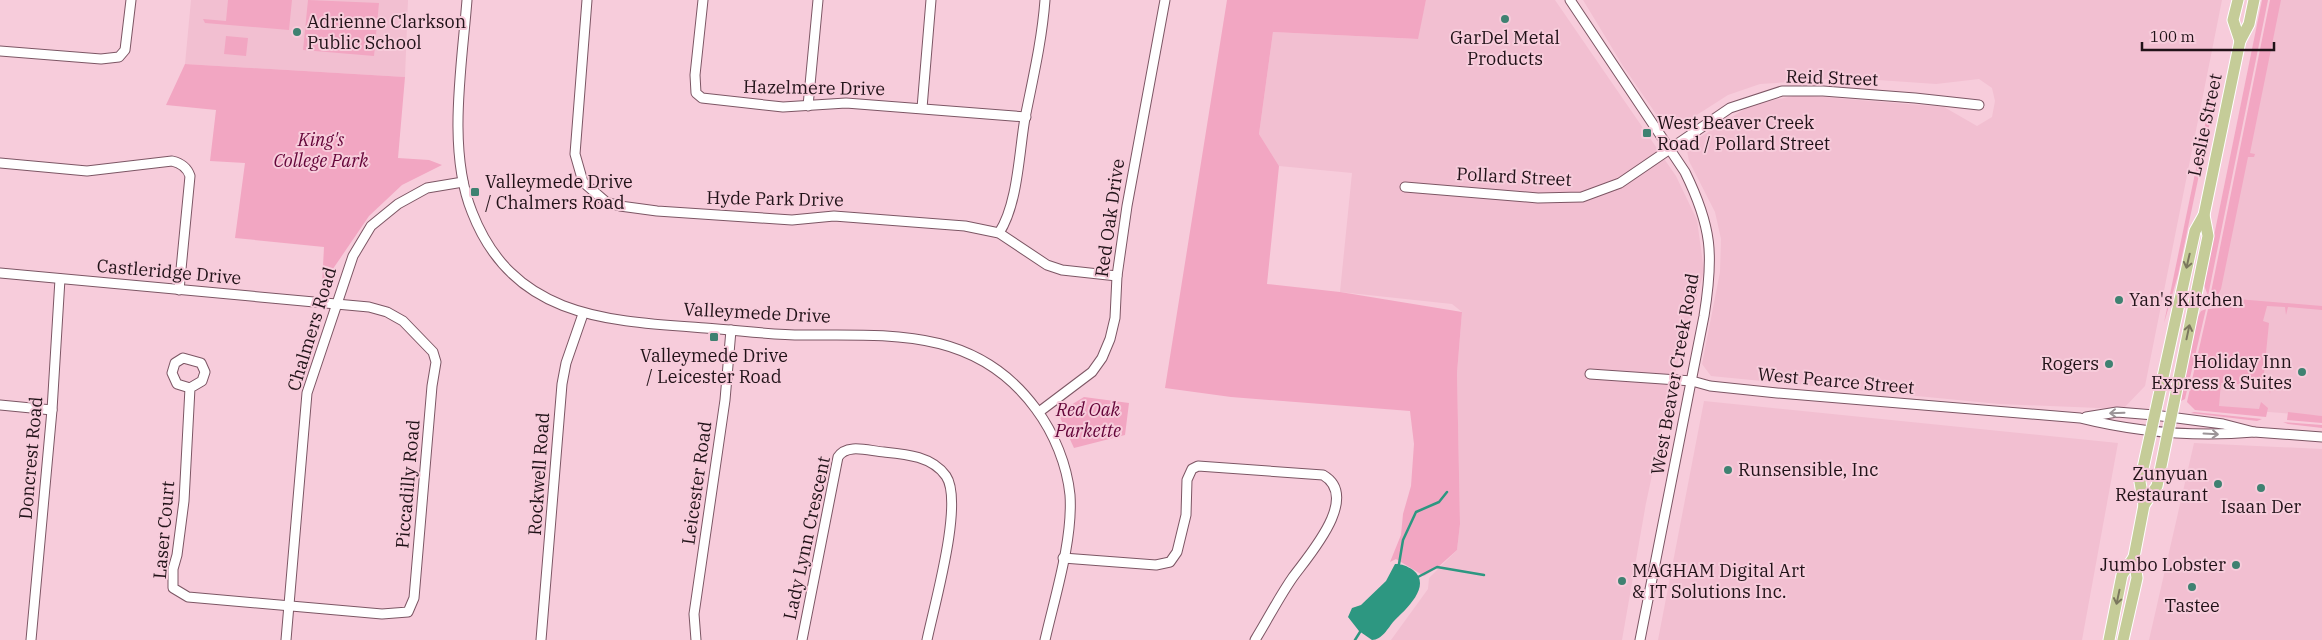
<svg xmlns="http://www.w3.org/2000/svg" width="2322" height="640" viewBox="0 0 2322 640" font-family="'IBM Plex Serif',serif">
<style>
.built{fill:#f2bfd1}
.green{fill:#f2a6c2}
.water{fill:#2d9781}
.lines{fill:none;stroke-linecap:round;stroke-linejoin:round}
.stream{stroke:#2d9781;stroke-width:2.5}
.minor-casing{stroke:#7c5664;stroke-width:11}
.major-casing{stroke:#fff;stroke-width:13}
.minor{stroke:#fff;stroke-width:9}
.major{stroke:#c5cc98;stroke-width:11}
.oneway{stroke:#7b785e}
.oneway2{stroke:#9b9497}
.poi-dot{fill:#3f8171;stroke:#f7ccdb;stroke-width:2}
.labels{text-anchor:middle;stroke-width:4;stroke-linejoin:round;paint-order:stroke}
.poi-label{font-size:18px;fill:#211218;stroke:#f7ccdb;text-anchor:start}
.street-label{font-size:18px;fill:#211218;stroke:#f7ccdb}
.park-label{font-size:18px;font-style:italic;fill:#630438;stroke:#f7ccdb}
</style>
<rect width="100%" height="100%" fill="#f7ccdb"/>
<g class="built">
<polygon points="191,0 408,0 405,77 185,64"/>
<polygon points="1426,0 1555,0 1676,176 1697,220 1704,271 1671,387 1646,503 1622,640 1391,640 1428,589 1429,578 1457,550 1460,524 1457,373 1462,312 1452,304 1340,292 1352,173 1279,166 1259,134 1273,32 1417,39"/>
<polygon points="1583,0 2222,0 2145,386 2123,409 1999,404 1711,376 1702,364 1720,272 1721,239 1715,212 1689,161 1686,146 1751,105 1798,95 1944,107 1977,126 1992,117 1995,101 1992,88 1979,79 1936,84 1849,78 1760,84 1728,95 1678,127 1669,126 1667,130 1623,66"/>
<polygon points="2277,0 2322,0 2322,416 2192,406"/>
<polygon points="1704,401 2118,443 2082,640 1658,640"/>
<polygon points="2194,443 2322,449 2322,640 2149,640"/>
</g>
<g class="green">
<polygon points="228,0 292,0 289,30 205,23 203,19 226,21"/>
<polygon points="308,0 379,3 374,56 303,50"/>
<polygon points="1227,0 1426,0 1418,39 1273,32 1259,134 1279,166 1267,284 1340,292 1462,312 1457,373 1460,524 1457,550 1437,568 1424,576 1396,559 1390,562 1401,535 1403,514 1411,486 1414,444 1410,411 1231,397 1165,388"/>
<polygon points="2262,0 2268,0 2208,296 2204,285"/>
<polygon points="2270,0 2281,0 2250,153 2255,154 2254,157 2248,157 2221,289 2217,297 2210,297"/>
<polygon points="226,36 248,38 246,56 224,54"/>
<polygon points="185,64 405,77 398,158 429,160 442,165 402,185 369,216 322,285 324,247 235,238 245,163 210,161 216,110 166,105"/>
<polygon points="2215,77 2217,89 2178,275 2164,323"/>
<polygon points="2237,299 2322,306 2322,310 2288,307 2286,315 2285,307 2267,306 2263,321 2269,323 2263,383 2271,384 2270,394 2269,386 2221,383 2219,406 2259,409 2261,402 2268,408 2266,417 2195,410 2187,402 2208,309 2222,308"/>
<polygon points="2206,309 2185,399 2181,401 2196,320 2201,311"/>
<polygon points="1084,397 1129,403 1125,435 1074,448 1058,413"/>
<polygon points="2194,412 2262,419 2257,421 2191,413"/>
<polygon points="2288,412 2322,416 2322,423 2287,420"/>
<polygon points="2283,422 2322,425 2322,428 2288,424"/>
</g>
<path class="water" d="M1395,564C1402,564 1407,566 1413,570C1433,586 1405,610 1394,621C1388,628 1382,640 1372,640L1359,631L1348,617L1352,608L1361,605L1386,581Z"/>
<g class="lines">
<g class="stream">
<polyline points="1399,564 1403,540 1416,512 1439,502 1447,492"/>
<polyline points="1418,577 1437,567 1484,575"/>
<polyline points="1355,640 1360,632"/>
</g>
<defs>
<g id="minor">
<path d="M467,0C462,65 447,150 472,212C513,318 607,321 705,328C737,330 770,335 803,335C892,335 977,328 1036,409C1054,433 1067,465 1070,495C1073,540 1055,596 1045,640"/>
<polyline points="587,0 575,154 583,182 606,202 620,206 657,211 792,220 834,216 965,226 999,233 1047,265 1062,270 1117,276"/>
<polyline points="703,0 695,75 696,93 702,98 783,107 846,103 1026,117"/>
<path d="M1570,0L1685,172C1712,227 1714,255 1704,316L1640,640"/>
<polyline points="0,51 101,59 119,57 125,50 131,0"/>
<polyline points="808,106 818,0"/>
<polyline points="922,108 931,0"/>
<path d="M0,163L87,171L172,161C181,163 187,167 190,176L179,290"/>
<polyline points="1405,187 1538,198 1582,197 1620,183 1730,108 1782,91 1823,91 1915,98 1979,105"/>
<path d="M999,233C1018,204 1019,152 1025,118C1033,78 1042,40 1045,0"/>
<polyline points="0,273 369,307 387,312 403,321 433,352 436,362 432,386 414,598 408,612 382,614 188,597 173,588 173,569 177,555 184,501 190,388 202,381 205,372 201,363 183,358 175,363 172,373 177,384 190,388"/>
<path d="M1590,374L1692,381L1710,386L1777,393L2080,418C2136,432 2197,437 2254,432"/>
<polyline points="0,405 52,410"/>
<polyline points="1039,412 1092,372 1102,358 1110,339 1115,318 1117,276 1127,206 1165,0"/>
<polyline points="2086,417 2117,412 2154,415 2223,424 2254,432 2322,437"/>
<path d="M1063,558L1156,565L1170,562L1177,552L1186,515L1187,480L1192,469L1198,466L1323,475C1361,497 1309,555 1293,577C1279,597 1268,619 1255,640"/>
<polyline points="31,640 52,410 60,279"/>
<polyline points="286,640 307,393 353,256 371,226 398,204 427,188 463,182"/>
<polyline points="541,640 562,384 566,363 583,314"/>
<polyline points="696,640 694,614 725,400 731,330"/>
<path d="M802,640L838,457C847,443 869,451 884,452C905,454 932,456 946,476C964,502 934,606 927,640"/>
</g>
<g id="major">
<polyline points="2238,0 2233,20 2240,41"/>
<polyline points="2144,505 2157,486 2208,236 2204,215"/>
<polyline points="2109,640 2122,575 2134,557"/>
<polyline points="2123,640 2137,578 2134,557 2144,505 2140,482 2195,231 2204,215 2240,41 2249,24 2254,0"/>
</g>
</defs>
<use href="#minor" class="minor-casing"/>
<use href="#major" class="major-casing"/>
<use href="#minor" class="minor"/>
<use href="#major" class="major"/>
</g>
<defs><path id="oneway-shaft" d="M-6 0H5M1.5-3L5.5 0L1.5 3" fill="none" stroke-width="1.6" stroke-linecap="round" stroke-linejoin="round" transform="scale(1.25)"/></defs>
<g class="oneway">
<use href="#oneway-shaft" transform="translate(2188 261) rotate(103)"/>
<use href="#oneway-shaft" transform="translate(2188 332) rotate(-78)"/>
<use href="#oneway-shaft" transform="translate(2118 597) rotate(102)"/>
</g>
<g class="oneway2">
<use href="#oneway-shaft" transform="translate(2117 413) rotate(178)"/>
<use href="#oneway-shaft" transform="translate(2211 434) rotate(3)"/>
</g>
<g class="poi-dot">
<circle cx="1505" cy="19" r="5"/>
<circle cx="297" cy="32" r="5"/>
<rect x="1642" y="128" width="10" height="10" rx="2.5"/>
<rect x="470" y="187" width="10" height="10" rx="2.5"/>
<circle cx="2119" cy="300" r="5"/>
<rect x="709" y="332" width="10" height="10" rx="2.5"/>
<circle cx="2109" cy="364" r="5"/>
<circle cx="2302" cy="372" r="5"/>
<circle cx="1728" cy="470" r="5"/>
<circle cx="2218" cy="484" r="5"/>
<circle cx="2261" cy="488" r="5"/>
<circle cx="2236" cy="565" r="5"/>
<circle cx="1622" cy="581" r="5"/>
<circle cx="2192" cy="587" r="5"/>
</g>
<g class="labels">
<g class="poi-label">
<text x="307" y="28">Adrienne Clarkson<tspan x="307" dy="21">Public School</tspan></text>
<text x="1505" y="44" text-anchor="middle">GarDel Metal<tspan x="1505" dy="21">Products</tspan></text>
<text x="1657" y="129">West Beaver Creek<tspan x="1657" dy="21">Road / Pollard Street</tspan></text>
<text x="485" y="188">Valleymede Drive<tspan x="485" dy="21">/ Chalmers Road</tspan></text>
<text x="2129" y="306">Yan's Kitchen</text>
<text x="714" y="362" text-anchor="middle">Valleymede Drive<tspan x="714" dy="21">/ Leicester Road</tspan></text>
<text x="2292" y="368" text-anchor="end">Holiday Inn<tspan x="2292" dy="21">Express &amp; Suites</tspan></text>
<text x="2099" y="370" text-anchor="end">Rogers</text>
<text x="1738" y="476">Runsensible, Inc</text>
<text x="2208" y="480" text-anchor="end">Zunyuan<tspan x="2208" dy="21">Restaurant</tspan></text>
<text x="2261" y="513" text-anchor="middle">Isaan Der</text>
<text x="2226" y="571" text-anchor="end">Jumbo Lobster</text>
<text x="1632" y="577">MAGHAM Digital Art<tspan x="1632" dy="21">&amp; IT Solutions Inc.</tspan></text>
<text x="2192" y="612" text-anchor="middle">Tastee</text>
</g>
<g class="street-label">
<text transform="translate(1832 78) rotate(2)" y="6">Reid Street</text>
<text transform="translate(814 88) rotate(1)" y="6">Hazelmere Drive</text>
<text transform="translate(2205 125) rotate(-78)" y="6">Leslie Street</text>
<text transform="translate(1514 177) rotate(3)" y="6">Pollard Street</text>
<text transform="translate(775 199) rotate(1)" y="6">Hyde Park Drive</text>
<text transform="translate(1110 218) rotate(-82)" y="6">Red Oak Drive</text>
<text transform="translate(169 272) rotate(5)" y="6">Castleridge Drive</text>
<text transform="translate(757 313) rotate(3)" y="6">Valleymede Drive</text>
<text transform="translate(312 329) rotate(-73)" y="6">Chalmers Road</text>
<text transform="translate(1675 374) rotate(-80)" y="6">West Beaver Creek Road</text>
<text transform="translate(1836 381) rotate(5)" y="6">West Pearce Street</text>
<text transform="translate(31 458) rotate(-85)" y="6">Doncrest Road</text>
<text transform="translate(539 474) rotate(-86)" y="6">Rockwell Road</text>
<text transform="translate(697 483) rotate(-82)" y="6">Leicester Road</text>
<text transform="translate(408 484) rotate(-85)" y="6">Piccadilly Road</text>
<text transform="translate(164 530) rotate(-85)" y="6">Laser Court</text>
<text transform="translate(807 538) rotate(-78)" y="6">Lady Lynn Crescent</text>
</g>
<g class="park-label">
<text x="321" y="146">King's<tspan x="321" dy="21">College Park</tspan></text>
<text x="1088" y="416">Red Oak<tspan x="1088" dy="21">Parkette</tspan></text>
</g>
</g>
<path d="M2142 42v8h132v-8" fill="none" stroke="#211218" stroke-width="2.5"/>
<text x="2150" y="42" font-size="15" fill="#211218" stroke="#f7ccdb" stroke-width="4" paint-order="stroke">100 m</text>
</svg>
